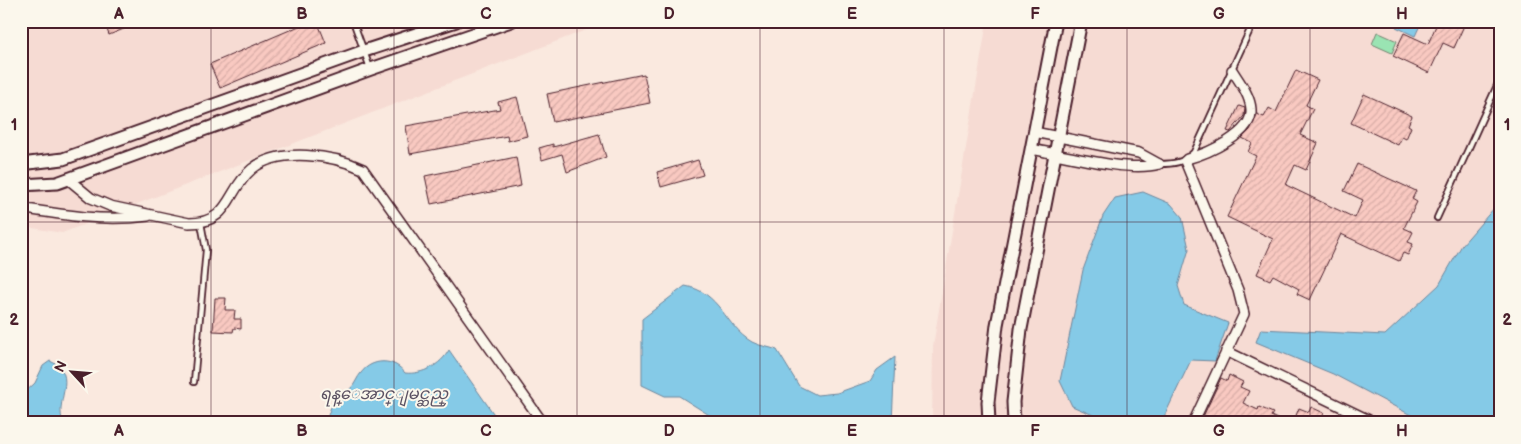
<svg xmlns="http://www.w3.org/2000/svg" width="1521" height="444" viewBox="0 0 1521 444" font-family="'Balsamiq Sans','Noto Sans Myanmar',sans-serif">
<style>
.built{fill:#f6dbd3}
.park{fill:#9ae4b3;stroke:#72826f}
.water{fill:#85cae7;stroke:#6d869c}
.building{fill:url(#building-hatch);stroke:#4a1f2b}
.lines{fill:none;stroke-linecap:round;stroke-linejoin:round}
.service-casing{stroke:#4a1f2b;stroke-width:8}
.minor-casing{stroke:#4a1f2b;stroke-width:12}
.tertiary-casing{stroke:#4a1f2b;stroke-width:15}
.service{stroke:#fbf7ec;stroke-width:4.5}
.minor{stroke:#fbf7ec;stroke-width:9}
.tertiary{stroke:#fbf7ec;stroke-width:11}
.grid{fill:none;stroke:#4a1f2b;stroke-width:1;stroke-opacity:0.55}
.labels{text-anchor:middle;stroke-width:4;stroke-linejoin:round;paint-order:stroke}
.water-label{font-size:16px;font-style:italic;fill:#5c5263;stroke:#fbf7ec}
.neatline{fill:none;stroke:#4a1f2b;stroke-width:2}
.grid-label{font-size:16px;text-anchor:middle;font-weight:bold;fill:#4a1f2b}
</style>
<defs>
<pattern id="building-hatch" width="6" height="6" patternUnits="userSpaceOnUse" patternTransform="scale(1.25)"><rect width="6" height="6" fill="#f9c9c1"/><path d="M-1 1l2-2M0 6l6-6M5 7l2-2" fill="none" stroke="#d7aca6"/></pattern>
</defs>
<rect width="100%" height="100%" fill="#fae9df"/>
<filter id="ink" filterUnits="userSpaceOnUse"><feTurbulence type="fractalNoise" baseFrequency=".02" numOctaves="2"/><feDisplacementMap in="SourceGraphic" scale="10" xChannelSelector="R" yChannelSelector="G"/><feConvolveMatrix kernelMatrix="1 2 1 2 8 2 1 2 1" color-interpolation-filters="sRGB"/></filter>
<g filter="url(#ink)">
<g class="built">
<polygon points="21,21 679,21 591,28 62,233 21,226"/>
<polygon points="987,21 1500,21 1500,423 932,423 933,346"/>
</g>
<polygon class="park" points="1377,32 1397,41 1392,53 1372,44"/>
<g class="water">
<polygon points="1399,21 1422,21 1415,36 1396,27"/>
<polygon points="1143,192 1171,204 1182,217 1189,249 1178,286 1184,305 1228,323 1215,361 1191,360 1161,423 1112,423 1072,406 1060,381 1083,270 1103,216 1115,198"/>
<polygon points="1500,205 1500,423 1426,423 1333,374 1256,342 1261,329 1385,335 1439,285 1462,245 1495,207"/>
<path d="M685,286C721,292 724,326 752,342C759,346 770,347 777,350L799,386L817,395L837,393L870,381L877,370L895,357L892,423H722L679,396H665L642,385V319Z"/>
<path d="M449,350L500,423H326C329,411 332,400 343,393C345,391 348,391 350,389C355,385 357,377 361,373C372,358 394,358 405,373C422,375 441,365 449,350Z"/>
<path d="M50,361C81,374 52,404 64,423H21V396L35,383L43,366Z"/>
</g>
<g class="building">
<polygon points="104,21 143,21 109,35"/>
<polygon points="311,21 317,21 326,43 220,88 210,64"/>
<polygon points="1438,21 1466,21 1454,48 1443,43 1429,73 1393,56 1404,33 1428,44"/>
<polygon points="1296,70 1318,80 1306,105 1313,109 1300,135 1318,143 1306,170 1295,165 1286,185 1355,218 1363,200 1344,191 1357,164 1416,191 1412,199 1417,202 1404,228 1413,232 1408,242 1413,244 1408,255 1403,253 1399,261 1341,234 1310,300 1297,294 1299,289 1273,275 1270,280 1257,274 1273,239 1227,217 1256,156 1248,152 1252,143 1242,138 1250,130 1257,114 1264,117 1269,108 1276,112"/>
<polygon points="644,74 650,103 553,122 547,94"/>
<polygon points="1364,94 1412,116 1408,125 1411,127 1406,139 1402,137 1398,145 1351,123"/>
<polygon points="517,97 527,136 508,141 507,136 410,154 406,126 500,109 498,102"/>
<polygon points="1239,106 1245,108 1244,116 1230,132 1227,131"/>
<polygon points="599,134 606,157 567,172 562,154 542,160 539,148 553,144 553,147"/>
<polygon points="516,157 521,186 431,204 425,176"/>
<polygon points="698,160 703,175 661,187 657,172"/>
<polygon points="215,298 226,298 225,310 235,310 234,319 241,319 241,329 234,328 233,332 213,331"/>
<polygon points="1229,375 1243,382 1240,387 1249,391 1243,403 1258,410 1259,407 1273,413 1271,416 1285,423 1200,423 1221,378 1227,381"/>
<polygon points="1311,407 1324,413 1320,423 1293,423 1299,408 1309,412"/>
</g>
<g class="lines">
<defs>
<g id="service">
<polyline points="353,21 370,68"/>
<path d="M1159,164C1174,164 1183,163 1194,152L1254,21"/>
<polyline points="1437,218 1500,79"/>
<polyline points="194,382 206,250 201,223"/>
</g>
<g id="minor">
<polyline points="1034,132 1139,153 1159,164"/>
<path d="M1031,149C1064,155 1129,173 1159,164"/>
<path d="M1187,159C1206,154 1254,134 1251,109C1250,95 1239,81 1232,70"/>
<polyline points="1185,161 1238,290 1244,314 1193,423"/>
<path d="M68,179L91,198L110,206L189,223C231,223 226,191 252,169C279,147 334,155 363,169L543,423"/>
<path d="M21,208C63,215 105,222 148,216"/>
<polyline points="1226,351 1375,423"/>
</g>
<g id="tertiary">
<polyline points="21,164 63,159 364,51 456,21"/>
<polyline points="21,185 57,183 371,69 511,21"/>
<polyline points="989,423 988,402 997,325 1056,21"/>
<polyline points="1014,423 1013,402 1021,329 1081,21"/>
</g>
</defs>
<use href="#service" class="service-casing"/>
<use href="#minor" class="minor-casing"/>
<use href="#tertiary" class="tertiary-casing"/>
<use href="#service" class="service"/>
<use href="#minor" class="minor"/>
<use href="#tertiary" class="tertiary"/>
</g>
</g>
<path class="grid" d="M211,21V423M394,21V423M577,21V423M760,21V423M944,21V423M1127,21V423M1310,21V423M21,222H1500"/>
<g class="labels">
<g class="water-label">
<text x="384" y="399">ရန္ေအာင္ျမင္ဆည္</text>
</g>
</g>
<rect width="1521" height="444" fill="none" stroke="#fbf7ec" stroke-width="55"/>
<g transform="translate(72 372) rotate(296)" stroke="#fbf7ec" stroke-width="4" paint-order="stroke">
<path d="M0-4L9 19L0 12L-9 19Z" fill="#4a1f2b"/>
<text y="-8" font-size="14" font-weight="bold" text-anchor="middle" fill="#4a1f2b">N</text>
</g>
<rect x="28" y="28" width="1466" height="388" class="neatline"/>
<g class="grid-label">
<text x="119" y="19">A</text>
<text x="302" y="19">B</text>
<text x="486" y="19">C</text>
<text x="669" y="19">D</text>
<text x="852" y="19">E</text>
<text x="1035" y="19">F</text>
<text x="1219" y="19">G</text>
<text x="1402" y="19">H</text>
<text x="14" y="130">1</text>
<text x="1507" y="130">1</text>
<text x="14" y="325">2</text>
<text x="1507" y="325">2</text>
<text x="119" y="436">A</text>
<text x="302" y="436">B</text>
<text x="486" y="436">C</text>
<text x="669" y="436">D</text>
<text x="852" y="436">E</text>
<text x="1035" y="436">F</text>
<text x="1219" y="436">G</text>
<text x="1402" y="436">H</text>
</g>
</svg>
